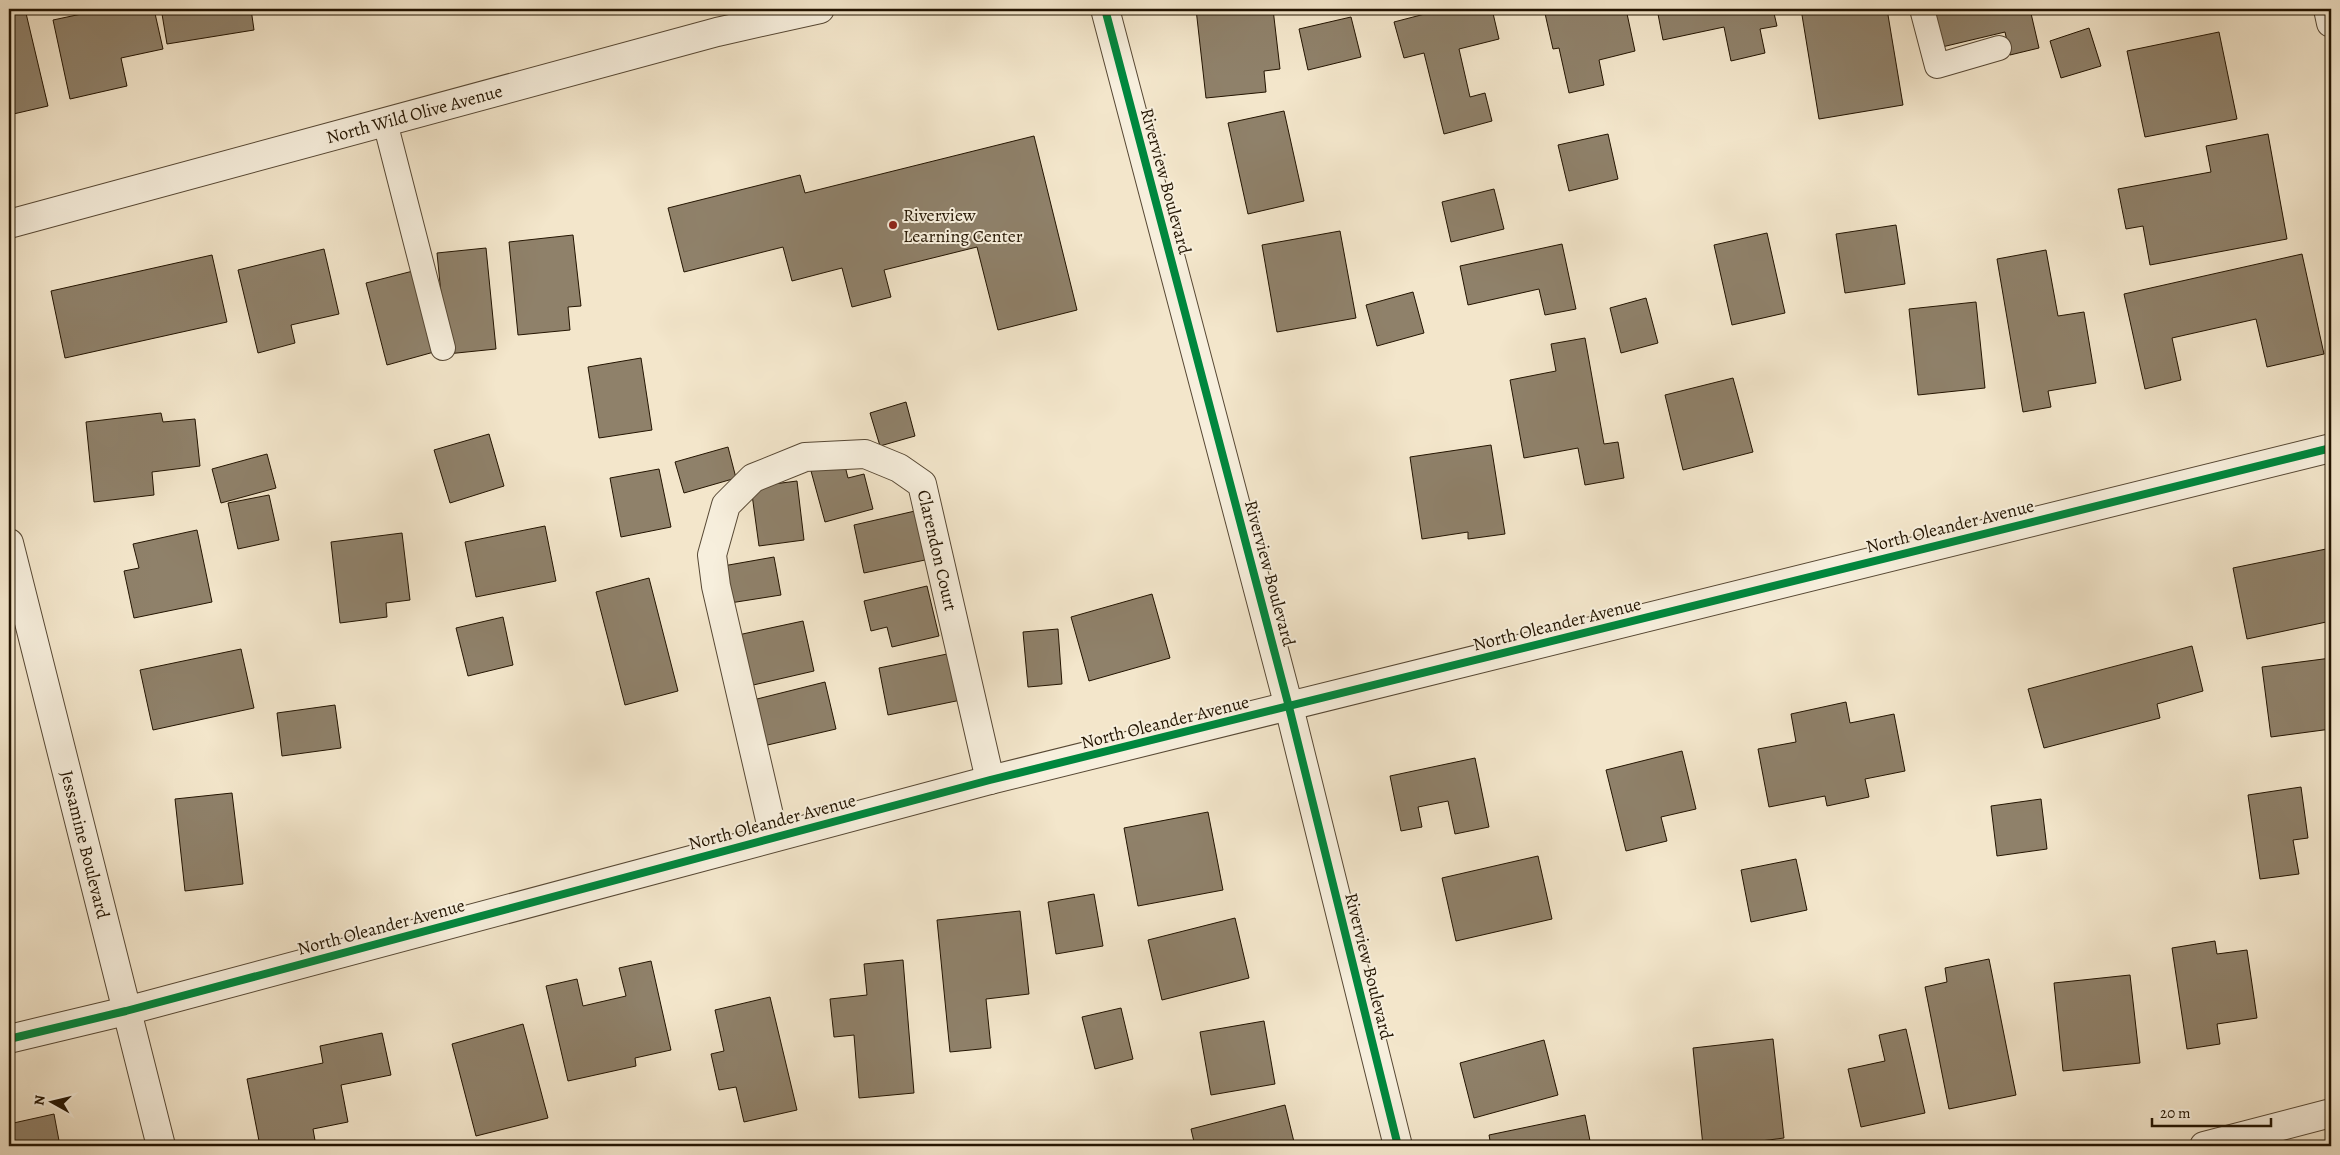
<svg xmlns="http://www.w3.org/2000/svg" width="2340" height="1155" viewBox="0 0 2340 1155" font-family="Alegreya,serif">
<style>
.building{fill:#8f816a;stroke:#231401}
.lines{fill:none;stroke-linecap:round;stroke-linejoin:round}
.service-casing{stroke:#574834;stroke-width:26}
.minor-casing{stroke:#574834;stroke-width:30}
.service{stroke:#f7efdd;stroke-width:24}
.minor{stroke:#f7efdd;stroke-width:28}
.cycleway-casing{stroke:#f7efdd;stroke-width:11}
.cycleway{stroke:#00873e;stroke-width:8}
.poi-dot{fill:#8f2418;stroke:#f7efdd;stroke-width:2}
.labels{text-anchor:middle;stroke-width:4;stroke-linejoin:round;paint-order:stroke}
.street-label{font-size:18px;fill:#231401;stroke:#f7efdd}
.poi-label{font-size:18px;fill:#231401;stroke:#f7efdd;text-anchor:start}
</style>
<rect width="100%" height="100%" fill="#f3e6cb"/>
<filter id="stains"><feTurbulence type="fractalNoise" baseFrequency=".004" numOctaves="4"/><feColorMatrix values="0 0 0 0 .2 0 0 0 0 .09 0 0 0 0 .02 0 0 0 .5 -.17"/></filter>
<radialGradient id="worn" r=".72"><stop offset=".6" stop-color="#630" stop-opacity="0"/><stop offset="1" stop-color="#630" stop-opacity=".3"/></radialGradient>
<g class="building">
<polygon points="9,9 25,9 48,106 9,115"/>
<polygon points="105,9 154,9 163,49 121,58 127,86 70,99 53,20"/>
<polygon points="178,9 251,9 254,30 167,44 162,14 178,11"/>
<polygon points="1196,9 1273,9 1280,69 1264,71 1266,92 1206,98"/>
<polygon points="1444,9 1492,9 1499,39 1459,49 1470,97 1485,93 1492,121 1444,134 1424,53 1404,58 1394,22"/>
<polygon points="1544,9 1626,9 1635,51 1599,60 1604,85 1569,93 1559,48 1553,49"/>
<polygon points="1657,9 1773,9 1777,26 1760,29 1765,53 1731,61 1724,27 1663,40"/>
<polygon points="1801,9 1887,9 1903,105 1819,119"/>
<polygon points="1933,9 2030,9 2039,48 2010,55 2005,32 1942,47"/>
<polygon points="1351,17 1361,57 1308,70 1299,29"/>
<polygon points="2089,28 2101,66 2061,78 2050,41"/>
<polygon points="2219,32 2237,119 2145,137 2127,51"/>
<polygon points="1284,111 1304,201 1248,214 1228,123"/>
<polygon points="1608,134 1618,179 1569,191 1558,145"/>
<polygon points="2268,134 2287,239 2150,265 2143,226 2126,229 2118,189 2211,172 2206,146"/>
<polygon points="1034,136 1077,310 998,330 977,247 884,270 891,297 852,307 842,268 792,281 783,247 684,272 668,208 800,175 805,193"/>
<polygon points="1494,189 1504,229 1451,242 1442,202"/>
<polygon points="1896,225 1905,284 1845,293 1836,234"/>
<polygon points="1340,231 1356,318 1277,332 1262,245"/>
<polygon points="1767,233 1785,313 1732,325 1714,245"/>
<polygon points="573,235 581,306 568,307 570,330 518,335 509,242"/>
<polygon points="1562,244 1576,309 1545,315 1539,289 1468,305 1460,266"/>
<polygon points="486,248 496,349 447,354 437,253"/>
<polygon points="324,249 339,314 291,325 295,343 258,353 238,270"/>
<polygon points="2046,250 2058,316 2084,312 2096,383 2048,391 2051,407 2023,412 1997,259"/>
<polygon points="2302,254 2324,354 2267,367 2256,319 2172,338 2181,380 2145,389 2124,294"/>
<polygon points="212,255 227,322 65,358 51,291"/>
<polygon points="413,271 434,352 387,365 366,283"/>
<polygon points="1413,292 1424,333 1377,346 1366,305"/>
<polygon points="1646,298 1658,343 1621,353 1610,308"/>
<polygon points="1976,302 1985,388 1918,395 1909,309"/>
<polygon points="1585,338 1604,444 1618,442 1624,478 1585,485 1578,448 1524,458 1510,380 1556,371 1551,344"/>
<polygon points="641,358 652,430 599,438 588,367"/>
<polygon points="1733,378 1753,452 1683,470 1665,395"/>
<polygon points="906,402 915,436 880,446 870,413"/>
<polygon points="161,413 163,422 195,419 200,466 152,472 154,495 94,502 86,422"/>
<polygon points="489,434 504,486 450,503 434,450"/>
<polygon points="1491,445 1505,534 1468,539 1468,532 1422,539 1410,457"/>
<polygon points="728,447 736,478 684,493 675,462"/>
<polygon points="267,454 276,488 221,503 212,469"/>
<polygon points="844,462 848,478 864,474 873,509 825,522 811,471"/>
<polygon points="659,469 671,527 621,537 610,478"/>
<polygon points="797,481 804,540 759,546 751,487"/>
<polygon points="269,495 279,540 238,549 228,503"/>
<polygon points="915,511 925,560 864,573 854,525"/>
<polygon points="545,526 556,581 476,597 465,542"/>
<polygon points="197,530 212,602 134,618 124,571 139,568 133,544"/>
<polygon points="402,533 410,600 386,603 387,617 340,623 331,542"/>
<polygon points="2331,548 2331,621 2247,639 2233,568"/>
<polygon points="774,557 781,595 730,603 723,566"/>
<polygon points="649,578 678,691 625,705 596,592"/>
<polygon points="927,586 939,636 892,647 887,627 871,631 864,601"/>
<polygon points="1152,594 1170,658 1089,681 1071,617"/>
<polygon points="503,617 513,665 468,676 456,628"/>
<polygon points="803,621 814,671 749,686 738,635"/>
<polygon points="1058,629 1062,684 1028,687 1023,632"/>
<polygon points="2192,646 2203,691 2157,704 2160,718 2044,748 2028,689"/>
<polygon points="241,649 254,708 153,730 140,670"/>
<polygon points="952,653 961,700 888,715 879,668"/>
<polygon points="2331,658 2331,729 2271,737 2262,667"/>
<polygon points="825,682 836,729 759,747 749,701"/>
<polygon points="1846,702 1850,723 1894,714 1905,771 1865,779 1869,797 1827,806 1825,796 1769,807 1758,749 1796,742 1791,714"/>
<polygon points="335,705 341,748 282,756 277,713"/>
<polygon points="1682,751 1696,809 1661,817 1667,841 1626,851 1606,770"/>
<polygon points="1475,758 1489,827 1455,834 1448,801 1418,807 1422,827 1401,831 1390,776"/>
<polygon points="2301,787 2308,838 2293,840 2299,874 2260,879 2248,795"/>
<polygon points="232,793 243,884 185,891 175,799"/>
<polygon points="2041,799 2047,849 1997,856 1991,806"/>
<polygon points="1208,812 1223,890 1138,906 1124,828"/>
<polygon points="1538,856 1552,919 1456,941 1442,878"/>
<polygon points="1796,859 1807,910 1751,922 1741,870"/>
<polygon points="1094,894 1103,946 1056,954 1048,902"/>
<polygon points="1020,911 1029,994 986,999 991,1048 950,1052 937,920"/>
<polygon points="1235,918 1249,978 1162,1000 1148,940"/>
<polygon points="2215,941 2217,954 2247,950 2257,1018 2217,1024 2220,1044 2187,1049 2172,948"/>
<polygon points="1989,959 2016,1095 1949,1109 1925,987 1947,982 1945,968"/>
<polygon points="903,960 914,1093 859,1098 854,1035 834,1037 830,999 867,995 864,964"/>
<polygon points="651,961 671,1050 635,1058 636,1066 568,1081 546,986 577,979 583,1006 626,996 619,968"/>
<polygon points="2130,975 2140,1063 2063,1071 2054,983"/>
<polygon points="770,997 797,1110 744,1122 736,1087 719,1090 711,1054 724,1051 715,1010"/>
<polygon points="1121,1008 1133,1059 1095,1069 1082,1017"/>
<polygon points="1264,1021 1275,1084 1211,1095 1200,1032"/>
<polygon points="523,1024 548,1118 476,1136 452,1044"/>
<polygon points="1906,1029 1925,1113 1861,1127 1848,1069 1885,1061 1879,1035"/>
<polygon points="382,1033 391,1075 341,1085 348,1122 313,1129 316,1146 260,1146 247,1079 323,1063 320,1046"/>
<polygon points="1773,1039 1784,1138 1761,1141 1762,1146 1703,1146 1693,1048"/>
<polygon points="1544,1040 1558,1095 1474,1118 1460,1063"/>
<polygon points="1285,1105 1295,1146 1195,1146 1191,1129"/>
<polygon points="54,1114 60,1146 9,1146 9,1124"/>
<polygon points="1585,1115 1591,1146 1491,1146 1489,1135"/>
</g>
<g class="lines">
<defs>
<g id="service">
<polyline points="1922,9 1937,66 1999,48"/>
<polyline points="385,122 443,348"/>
</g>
<g id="minor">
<polyline points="1105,9 1289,707 1398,1146"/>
<polyline points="2328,9 2331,23"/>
<path id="s1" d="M9,224L717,32L820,9"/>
<path id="s2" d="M9,543L161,1146"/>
<path id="s3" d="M774,837L716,586L712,555L726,505L753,478L805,457L865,454L899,468L922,484L990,780"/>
<polyline points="9,1039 126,1011 990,780 2331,448"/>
<polyline points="2204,1146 2331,1113"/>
</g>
</defs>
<use href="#service" class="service-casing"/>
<use href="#minor" class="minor-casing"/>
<use href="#service" class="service"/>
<use href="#minor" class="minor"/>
<defs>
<g id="cycleway">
<polyline points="1105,9 1289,707 1398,1146"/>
<polyline points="9,1039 126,1011 990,780 2331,448"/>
</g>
</defs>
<use href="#cycleway" class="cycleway-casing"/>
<use href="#cycleway" class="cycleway"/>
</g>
<circle class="poi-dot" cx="893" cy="225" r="5"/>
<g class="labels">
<g class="street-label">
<text dy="6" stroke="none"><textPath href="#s1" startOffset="420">North Wild Olive Avenue</textPath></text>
<text transform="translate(1166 181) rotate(75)" y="6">Riverview Boulevard</text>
<text transform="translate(1950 526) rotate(-14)" y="6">North Oleander Avenue</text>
<text dy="6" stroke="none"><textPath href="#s3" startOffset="628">Clarendon Court</textPath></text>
<text transform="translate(1270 573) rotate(75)" y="6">Riverview Boulevard</text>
<text transform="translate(1557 624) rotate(-14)" y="6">North Oleander Avenue</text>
<text transform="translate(1165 722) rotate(-14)" y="6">North Oleander Avenue</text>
<text transform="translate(772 822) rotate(-15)" y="6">North Oleander Avenue</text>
<text dy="6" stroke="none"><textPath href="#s2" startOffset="311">Jessamine Boulevard</textPath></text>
<text transform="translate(381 927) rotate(-15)" y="6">North Oleander Avenue</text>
<text transform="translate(1369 966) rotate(76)" y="6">Riverview Boulevard</text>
</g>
<g class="poi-label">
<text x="903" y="221">Riverview<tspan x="903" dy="21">Learning Center</tspan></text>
</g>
</g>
<rect width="2340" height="1155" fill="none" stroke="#f3e6cb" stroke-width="30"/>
<rect x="10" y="10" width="2320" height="1135" fill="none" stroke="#231401" stroke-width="2.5"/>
<rect x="15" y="15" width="2310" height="1125" fill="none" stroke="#231401"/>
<g transform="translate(52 1102) rotate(278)" stroke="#f7efdd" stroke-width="4" paint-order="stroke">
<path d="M0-4L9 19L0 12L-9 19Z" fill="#231401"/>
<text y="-8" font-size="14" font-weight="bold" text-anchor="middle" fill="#231401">N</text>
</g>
<path d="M2152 1118v8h119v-8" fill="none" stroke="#231401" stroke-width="2.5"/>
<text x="2160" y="1118" font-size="15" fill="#231401" stroke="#f7efdd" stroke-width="4" paint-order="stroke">20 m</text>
<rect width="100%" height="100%" filter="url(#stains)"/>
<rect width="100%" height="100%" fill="url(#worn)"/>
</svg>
